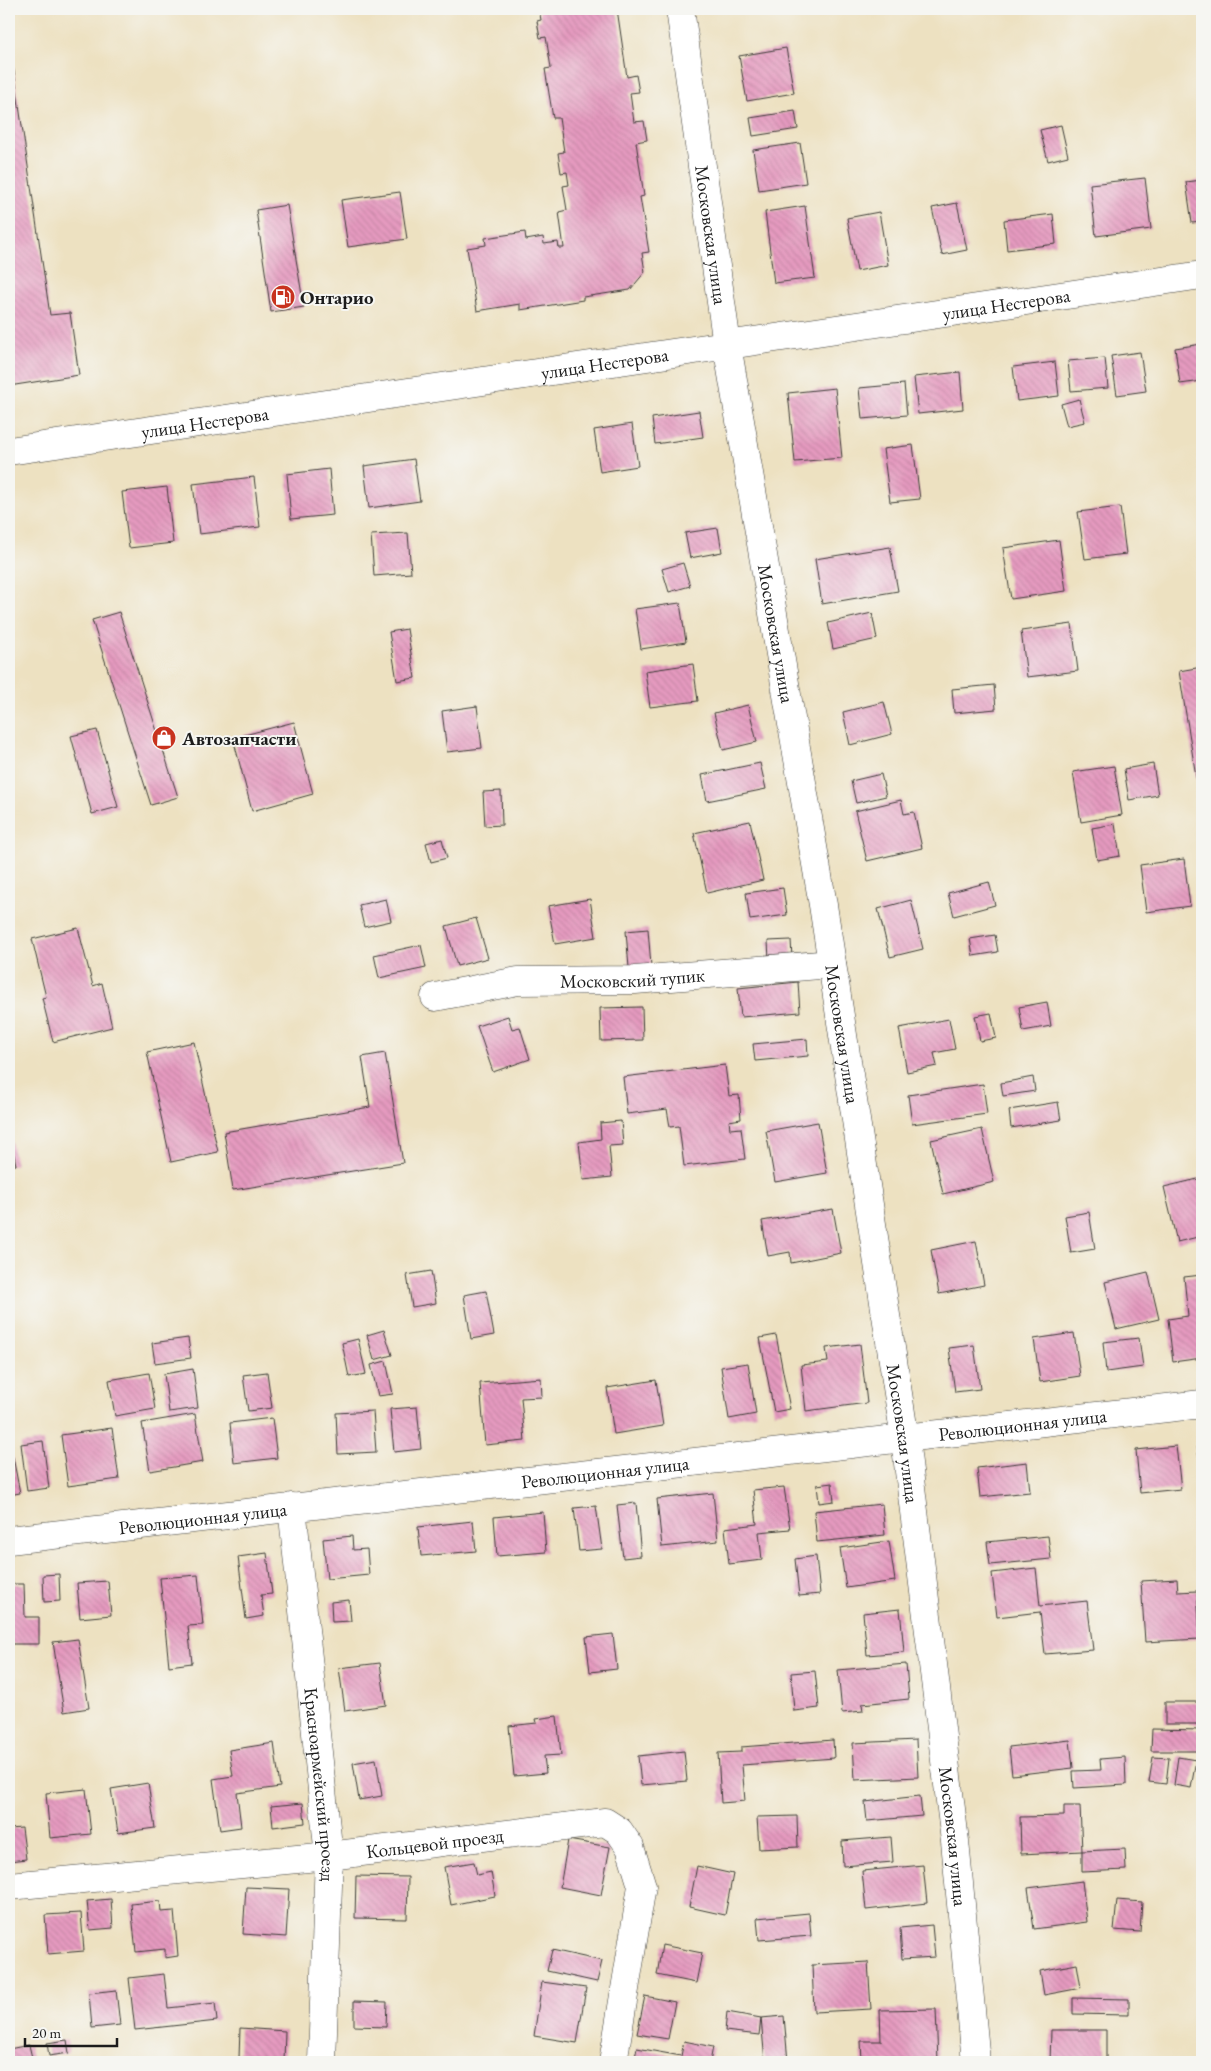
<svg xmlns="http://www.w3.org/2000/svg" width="1211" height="2071" viewBox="0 0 1211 2071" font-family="'EB Garamond',serif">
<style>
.building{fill:url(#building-back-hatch)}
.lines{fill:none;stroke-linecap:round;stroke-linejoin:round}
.minor-casing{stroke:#3b3a35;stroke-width:29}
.major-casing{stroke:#3b3a35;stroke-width:29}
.minor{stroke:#fff;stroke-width:28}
.major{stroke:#fff;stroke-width:28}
.labels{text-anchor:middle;stroke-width:4;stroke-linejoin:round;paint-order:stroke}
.street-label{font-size:19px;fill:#1c1c1c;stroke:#f6f6f2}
.poi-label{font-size:19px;font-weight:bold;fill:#1c1c1c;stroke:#f6f6f2;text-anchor:start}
</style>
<defs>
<pattern id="building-back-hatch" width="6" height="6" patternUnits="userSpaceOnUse" patternTransform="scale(1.25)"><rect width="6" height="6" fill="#e59abf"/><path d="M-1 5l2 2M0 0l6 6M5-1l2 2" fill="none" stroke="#c484a4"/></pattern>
</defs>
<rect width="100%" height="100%" fill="#f6f6f2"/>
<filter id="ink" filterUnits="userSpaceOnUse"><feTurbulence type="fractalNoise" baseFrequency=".02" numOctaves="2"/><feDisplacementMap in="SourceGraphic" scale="10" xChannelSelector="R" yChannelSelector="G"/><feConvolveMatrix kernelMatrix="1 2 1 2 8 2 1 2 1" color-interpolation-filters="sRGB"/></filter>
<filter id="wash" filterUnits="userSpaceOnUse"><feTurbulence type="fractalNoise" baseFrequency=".0096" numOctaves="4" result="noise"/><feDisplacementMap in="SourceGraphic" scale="20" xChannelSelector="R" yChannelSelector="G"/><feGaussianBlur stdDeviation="1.12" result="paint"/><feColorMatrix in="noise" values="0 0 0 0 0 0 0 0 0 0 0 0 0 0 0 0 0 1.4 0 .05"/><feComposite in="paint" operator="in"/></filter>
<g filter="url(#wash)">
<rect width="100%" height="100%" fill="#ede1c1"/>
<g id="blocks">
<g class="building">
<polygon points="539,9 617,9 627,77 636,75 639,92 630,93 634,122 644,121 647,140 636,142 644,196 640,197 649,252 642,253 645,272 630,290 583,297 583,300 520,310 520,304 477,311 467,248 486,245 485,238 525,232 526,240 543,237 544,244 558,242 559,248 564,248 559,212 567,210 563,186 569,185 567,172 561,173 558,153 564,152 559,118 553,118 545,69 551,68 546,37 540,38 537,21 541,20"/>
<polygon points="9,38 50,315 70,313 79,375 9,386"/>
<polygon points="786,48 794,93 747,101 739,56"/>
<polygon points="795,111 798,129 753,136 750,118"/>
<polygon points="1061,125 1068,156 1048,161 1040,130"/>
<polygon points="800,143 806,183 759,190 753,150"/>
<polygon points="1145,178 1151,229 1096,236 1090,184"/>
<polygon points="1202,180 1202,222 1192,223 1186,182"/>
<polygon points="400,192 407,239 348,247 341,200"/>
<polygon points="957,203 967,250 942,255 932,208"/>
<polygon points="287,205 304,307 271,312 256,210"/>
<polygon points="805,206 815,278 774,283 765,212"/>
<polygon points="879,212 888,265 857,271 847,218"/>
<polygon points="1053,214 1056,244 1007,250 1004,220"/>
<polygon points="1202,344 1202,381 1180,384 1175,348"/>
<polygon points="1140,352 1146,391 1117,395 1111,356"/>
<polygon points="1105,358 1108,388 1071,391 1068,361"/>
<polygon points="1055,362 1059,396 1017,401 1013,367"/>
<polygon points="960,372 963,409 918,414 914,377"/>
<polygon points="904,384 907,415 862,419 859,388"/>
<polygon points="835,388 842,458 795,462 788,393"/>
<polygon points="1079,399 1085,422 1067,426 1061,404"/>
<polygon points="699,411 703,437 655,444 652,418"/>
<polygon points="632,424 638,466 600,472 594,430"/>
<polygon points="913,445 920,499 890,502 883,449"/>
<polygon points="414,459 420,501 369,508 364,466"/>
<polygon points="329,469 333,515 291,519 287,474"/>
<polygon points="254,477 260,527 199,534 193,484"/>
<polygon points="167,487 173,543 129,548 122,492"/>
<polygon points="1120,507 1126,554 1085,559 1078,512"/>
<polygon points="718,528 722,552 690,558 685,533"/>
<polygon points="408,533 411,573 374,576 371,535"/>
<polygon points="1059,540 1066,591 1011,599 1003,548"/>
<polygon points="890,547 898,591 822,604 815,559"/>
<polygon points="683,563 690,586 669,592 662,569"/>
<polygon points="680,603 686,642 641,649 635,609"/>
<polygon points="119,612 178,797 151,805 92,620"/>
<polygon points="872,613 877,639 833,649 828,623"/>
<polygon points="1072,624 1078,671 1027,677 1021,631"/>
<polygon points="407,629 415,678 397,681 389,632"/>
<polygon points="693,664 698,701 650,707 645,671"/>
<polygon points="1202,667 1202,795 1199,795 1179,671"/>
<polygon points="994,685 996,709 954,713 952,689"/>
<polygon points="884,702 892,734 850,745 843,712"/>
<polygon points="748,705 757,742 723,750 714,713"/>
<polygon points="477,706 482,748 447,752 442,711"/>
<polygon points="294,722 313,794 252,811 233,738"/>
<polygon points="97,730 118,807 92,814 71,736"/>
<polygon points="760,763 766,789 707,801 702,775"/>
<polygon points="1153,764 1158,795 1129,800 1124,769"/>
<polygon points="1114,766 1122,815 1081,822 1073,772"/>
<polygon points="881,774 886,796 856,803 851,781"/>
<polygon points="501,791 502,825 485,826 483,792"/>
<polygon points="901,800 904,814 914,812 922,848 867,861 855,811"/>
<polygon points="750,821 763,880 707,893 694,833"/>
<polygon points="1115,824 1120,856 1097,860 1092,828"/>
<polygon points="442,839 447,858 431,862 426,843"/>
<polygon points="1184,859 1190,906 1146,912 1140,865"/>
<polygon points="989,882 995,905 954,916 948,893"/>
<polygon points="783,888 787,915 750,920 746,893"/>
<polygon points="386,899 391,921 364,927 359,905"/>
<polygon points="590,899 596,937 555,944 548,906"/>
<polygon points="911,900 923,949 890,957 878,909"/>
<polygon points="476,918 488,958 457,966 446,926"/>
<polygon points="78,928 93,986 102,983 112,1027 53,1042 42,998 46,997 32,939"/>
<polygon points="648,929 651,966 629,968 626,931"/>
<polygon points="995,935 998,952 973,956 970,939"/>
<polygon points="791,940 792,959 769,960 768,941"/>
<polygon points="421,945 426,968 379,978 374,955"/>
<polygon points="798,982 800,1012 741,1017 738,988"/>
<polygon points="1047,1002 1051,1026 1023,1031 1019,1007"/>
<polygon points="642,1007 643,1040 601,1041 600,1008"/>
<polygon points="991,1013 996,1038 980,1041 975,1016"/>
<polygon points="508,1016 512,1029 520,1027 530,1059 493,1072 477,1026"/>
<polygon points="949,1019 955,1049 934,1053 937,1066 907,1072 899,1028"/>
<polygon points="807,1039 808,1056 755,1061 753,1044"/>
<polygon points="194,1042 218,1152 171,1162 147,1052"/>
<polygon points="385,1053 403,1163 233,1190 224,1132 370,1107 362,1057"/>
<polygon points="725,1065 729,1096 739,1095 741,1119 729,1121 730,1129 741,1128 745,1159 684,1166 679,1126 670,1127 667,1109 627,1114 623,1077"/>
<polygon points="1033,1077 1035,1091 1003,1096 1001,1083"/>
<polygon points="983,1084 987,1114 912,1124 908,1095"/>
<polygon points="1058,1102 1061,1120 1011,1128 1009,1110"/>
<polygon points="621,1121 623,1145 609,1146 612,1177 583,1180 579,1142 601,1139 600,1123"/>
<polygon points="818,1122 827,1173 775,1182 766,1131"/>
<polygon points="982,1129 994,1182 943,1194 931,1140"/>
<polygon points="9,1131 16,1165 9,1166"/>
<polygon points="1202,1178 1202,1236 1177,1242 1164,1187"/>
<polygon points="833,1209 841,1253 791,1263 790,1252 768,1256 762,1221"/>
<polygon points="1089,1212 1095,1249 1071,1253 1065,1216"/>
<polygon points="976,1241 984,1285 939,1294 931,1250"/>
<polygon points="431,1271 436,1303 412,1307 407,1275"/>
<polygon points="1148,1272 1159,1319 1116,1329 1105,1282"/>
<polygon points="1202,1275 1202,1358 1173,1362 1168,1319 1188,1316 1184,1277"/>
<polygon points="486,1291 494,1335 471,1339 464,1295"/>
<polygon points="384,1330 392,1355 374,1360 367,1335"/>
<polygon points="1074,1333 1080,1376 1040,1382 1034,1339"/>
<polygon points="776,1335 790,1409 774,1412 760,1338"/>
<polygon points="188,1338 191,1358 155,1363 152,1343"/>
<polygon points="1139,1338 1143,1367 1106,1372 1103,1342"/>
<polygon points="358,1339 366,1374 349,1377 342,1343"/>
<polygon points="860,1344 867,1403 806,1411 801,1365 828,1362 826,1348"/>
<polygon points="974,1345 980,1389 955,1392 949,1348"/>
<polygon points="386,1361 393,1394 378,1396 371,1365"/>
<polygon points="748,1363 756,1414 729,1419 721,1367"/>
<polygon points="193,1369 198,1408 169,1412 164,1374"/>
<polygon points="267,1372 272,1408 248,1411 243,1375"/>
<polygon points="149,1373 155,1409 115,1416 109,1380"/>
<polygon points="541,1378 542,1397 521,1398 525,1441 485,1445 480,1383"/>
<polygon points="656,1380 663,1426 614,1434 607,1388"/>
<polygon points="417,1407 421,1449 394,1452 390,1409"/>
<polygon points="373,1411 376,1452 338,1454 336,1413"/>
<polygon points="195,1414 203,1462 150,1471 142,1423"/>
<polygon points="272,1418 277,1458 234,1463 230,1423"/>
<polygon points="112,1428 119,1479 68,1486 61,1435"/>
<polygon points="43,1441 49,1488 27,1491 21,1444"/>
<polygon points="1202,1445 1202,1473 1201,1473 1197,1446"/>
<polygon points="1176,1446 1181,1489 1140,1493 1136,1450"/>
<polygon points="13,1457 20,1493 9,1495 9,1458"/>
<polygon points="1027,1462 1030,1492 980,1497 977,1468"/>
<polygon points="832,1483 834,1501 819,1503 817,1485"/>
<polygon points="784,1487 790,1529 759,1532 762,1560 729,1564 725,1528 757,1524 753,1490"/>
<polygon points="713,1493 718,1541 662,1547 657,1499"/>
<polygon points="636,1503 641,1556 623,1558 617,1505"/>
<polygon points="882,1504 885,1535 817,1542 814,1511"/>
<polygon points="596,1506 602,1549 579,1551 574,1508"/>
<polygon points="543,1512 546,1552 497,1556 494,1517"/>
<polygon points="473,1521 476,1551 421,1556 418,1527"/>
<polygon points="352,1536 353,1550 367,1549 369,1575 327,1579 323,1539"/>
<polygon points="1048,1536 1051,1559 990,1565 987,1542"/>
<polygon points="889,1541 895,1581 846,1588 840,1548"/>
<polygon points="267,1553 272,1594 261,1595 264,1616 246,1619 238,1557"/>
<polygon points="816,1556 820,1594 799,1596 795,1559"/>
<polygon points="1036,1568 1040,1606 1087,1601 1093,1650 1045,1654 1040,1612 997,1617 992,1573"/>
<polygon points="59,1574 60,1601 44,1602 43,1575"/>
<polygon points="198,1575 203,1625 188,1626 192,1663 169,1666 160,1578"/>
<polygon points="1177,1579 1178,1592 1197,1591 1200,1639 1145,1642 1141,1581"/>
<polygon points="108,1581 111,1615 80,1618 77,1583"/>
<polygon points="9,1584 24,1584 25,1617 39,1617 39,1644 9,1644"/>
<polygon points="349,1600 351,1621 332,1622 331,1602"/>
<polygon points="900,1609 904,1652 867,1655 863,1613"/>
<polygon points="613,1634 617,1669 590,1672 586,1637"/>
<polygon points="78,1639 89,1708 64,1712 53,1642"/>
<polygon points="380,1663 386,1705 345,1711 339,1668"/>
<polygon points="906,1664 909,1699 862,1704 863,1711 842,1713 838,1670"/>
<polygon points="815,1671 819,1708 794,1711 791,1673"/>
<rect x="1165" y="1702" width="37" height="22"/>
<polygon points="557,1716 561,1755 544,1756 546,1773 514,1776 509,1726 537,1723 536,1719"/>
<polygon points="1152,1729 1202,1730 1202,1751 1151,1751"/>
<polygon points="833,1740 834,1758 742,1765 745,1801 721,1803 718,1753 741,1752 741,1747"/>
<polygon points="916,1740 918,1777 855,1780 853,1743"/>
<polygon points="1070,1740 1073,1768 1012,1775 1009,1747"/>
<polygon points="274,1743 280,1787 237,1793 241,1827 220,1830 213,1779 233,1776 229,1750"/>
<polygon points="684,1751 687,1781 641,1785 638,1756"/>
<polygon points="1125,1757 1126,1785 1074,1788 1073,1771 1101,1770 1100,1759"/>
<polygon points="1153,1757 1169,1758 1166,1784 1149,1782"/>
<polygon points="1178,1757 1196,1760 1191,1788 1174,1785"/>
<polygon points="376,1759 382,1796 359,1800 353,1763"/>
<polygon points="148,1783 155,1828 118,1833 111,1789"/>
<polygon points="86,1789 91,1834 50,1838 46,1793"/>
<polygon points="920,1796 922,1816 867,1821 865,1802"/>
<polygon points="303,1803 305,1823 273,1827 271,1806"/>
<polygon points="1064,1806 1080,1806 1082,1851 1021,1854 1020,1817 1064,1816"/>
<polygon points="797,1816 798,1847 759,1849 757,1817"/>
<polygon points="22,1828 26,1859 9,1861 9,1829"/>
<polygon points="891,1837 893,1862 843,1866 842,1841"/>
<polygon points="568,1840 610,1847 601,1895 560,1887"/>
<polygon points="1125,1849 1126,1870 1082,1872 1082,1851"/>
<polygon points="474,1862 477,1875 491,1872 495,1896 451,1905 444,1867"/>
<polygon points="923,1865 927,1903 866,1910 862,1871"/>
<polygon points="697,1866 733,1874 725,1915 689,1907"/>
<polygon points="356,1876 408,1877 407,1919 355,1918"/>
<polygon points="1082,1881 1087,1922 1034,1929 1028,1888"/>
<polygon points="246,1887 289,1889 286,1937 243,1934"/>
<polygon points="111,1899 113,1928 90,1930 87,1901"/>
<polygon points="1117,1900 1142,1902 1140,1932 1114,1930"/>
<polygon points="160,1901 161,1912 174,1911 178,1956 165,1958 165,1949 136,1952 131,1904"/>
<polygon points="81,1913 84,1951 48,1954 45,1915"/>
<polygon points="809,1913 811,1936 759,1940 757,1918"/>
<polygon points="932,1925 935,1957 902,1959 900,1928"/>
<polygon points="662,1945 702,1953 696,1983 657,1975"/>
<polygon points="552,1950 602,1961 597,1982 547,1971"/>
<polygon points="868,1962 871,2009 814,2012 812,1965"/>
<polygon points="1077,1964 1081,1988 1044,1995 1040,1971"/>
<polygon points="164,1974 168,2008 215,2003 217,2021 135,2030 129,1978"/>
<polygon points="542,1982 586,1988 577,2043 534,2036"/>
<polygon points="116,1990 120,2025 92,2028 89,1993"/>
<polygon points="645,1996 675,2002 668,2039 637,2034"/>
<polygon points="1073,1998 1129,1999 1129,2015 1073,2014"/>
<polygon points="354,2001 387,2002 386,2027 354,2026"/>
<polygon points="936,2009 938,2062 862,2062 861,2041 881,2041 880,2010"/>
<polygon points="727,2012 761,2018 759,2035 725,2031"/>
<polygon points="784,2016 788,2062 765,2062 761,2018"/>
<polygon points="240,2028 285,2031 284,2061 239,2058"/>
<polygon points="1051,2030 1106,2030 1106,2062 1050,2062"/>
<polygon points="67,2040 69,2053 49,2056 47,2043"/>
<polygon points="684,2041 713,2047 710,2062 634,2062 637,2048 681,2056"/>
<polygon points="29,2045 33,2062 9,2062 9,2049"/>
</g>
</g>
</g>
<g filter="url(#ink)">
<use href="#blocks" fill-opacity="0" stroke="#3b3a35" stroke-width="1"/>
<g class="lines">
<defs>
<g id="minor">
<path id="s1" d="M680,9L727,345L823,905L905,1439L955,1841L976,2062"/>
<path id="s2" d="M435,997L518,981L635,980L832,964"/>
<path id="s3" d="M292,1507L329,1856L322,2062"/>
<path id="s4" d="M9,1540L1202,1404"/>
<path id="s5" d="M9,1886L329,1856L605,1822L619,1831L630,1847L642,1886L613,2062"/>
</g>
<g id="major">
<path id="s6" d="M9,451L1202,275"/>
</g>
</defs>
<use href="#minor" class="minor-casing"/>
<use href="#major" class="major-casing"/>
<use href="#minor" class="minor"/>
<use href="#major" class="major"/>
</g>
</g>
<defs>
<symbol id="fuel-disc" viewBox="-11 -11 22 22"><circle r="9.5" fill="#c8321e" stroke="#f6f6f2"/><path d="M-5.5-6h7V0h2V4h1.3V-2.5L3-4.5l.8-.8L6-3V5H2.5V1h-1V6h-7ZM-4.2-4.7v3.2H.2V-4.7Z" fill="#fff"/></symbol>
<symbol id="shop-disc" viewBox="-11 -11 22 22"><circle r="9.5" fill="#c8321e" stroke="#f6f6f2"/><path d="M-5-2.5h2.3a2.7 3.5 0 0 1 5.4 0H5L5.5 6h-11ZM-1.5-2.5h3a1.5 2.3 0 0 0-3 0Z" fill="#fff"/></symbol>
</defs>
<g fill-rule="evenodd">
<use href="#fuel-disc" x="269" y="283" width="28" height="28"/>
<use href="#shop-disc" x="150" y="724" width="28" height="28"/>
</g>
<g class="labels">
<g class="street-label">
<text dy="7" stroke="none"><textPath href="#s1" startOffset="228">Московская улица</textPath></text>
<text dy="7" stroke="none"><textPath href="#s6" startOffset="1008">улица Нестерова</textPath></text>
<text dy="7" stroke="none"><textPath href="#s6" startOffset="602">улица Нестерова</textPath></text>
<text dy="7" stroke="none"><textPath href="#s6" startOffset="198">улица Нестерова</textPath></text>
<text dy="7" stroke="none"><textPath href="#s1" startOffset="632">Московская улица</textPath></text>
<text dy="7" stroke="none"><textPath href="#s2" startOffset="199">Московский тупик</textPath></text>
<text dy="7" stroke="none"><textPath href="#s1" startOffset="1038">Московская улица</textPath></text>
<text dy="7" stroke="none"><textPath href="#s4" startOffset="1020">Революционная улица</textPath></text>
<text dy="7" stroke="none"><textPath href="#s1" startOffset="1442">Московская улица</textPath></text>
<text dy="7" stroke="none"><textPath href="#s4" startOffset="600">Революционная улица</textPath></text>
<text dy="7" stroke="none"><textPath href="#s4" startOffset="195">Революционная улица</textPath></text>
<text dy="7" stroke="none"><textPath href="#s3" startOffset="279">Красноармейский проезд</textPath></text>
<text dy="7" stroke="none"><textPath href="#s1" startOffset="1848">Московская улица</textPath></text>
<text dy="7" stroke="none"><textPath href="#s5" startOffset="428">Кольцевой проезд</textPath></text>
</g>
<g class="poi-label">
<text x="300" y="304">Онтарио</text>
<text x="182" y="745">Автозапчасти</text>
</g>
</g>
<rect width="1211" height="2071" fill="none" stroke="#f6f6f2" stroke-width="30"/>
<path d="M25 2038v8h92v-8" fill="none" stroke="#1c1c1c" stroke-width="2.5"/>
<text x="32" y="2038" font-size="15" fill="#1c1c1c" stroke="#f6f6f2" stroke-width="4" paint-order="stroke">20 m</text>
</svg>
